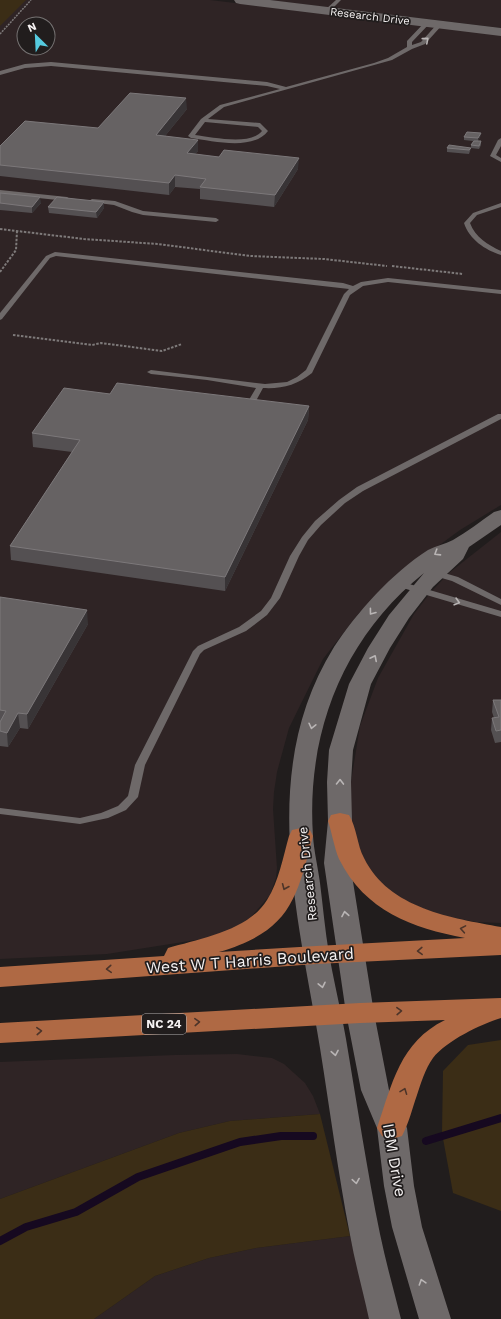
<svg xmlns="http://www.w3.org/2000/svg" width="501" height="1319" viewBox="0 0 501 1319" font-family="'Work Sans',sans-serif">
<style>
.built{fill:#2f2425;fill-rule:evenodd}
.green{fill:#3b2d16}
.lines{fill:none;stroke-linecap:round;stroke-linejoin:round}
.stream{stroke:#160920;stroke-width:8}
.path-far1{stroke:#7e7a7a;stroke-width:1.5;stroke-dasharray:2 1;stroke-linecap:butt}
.path{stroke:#7e7a7a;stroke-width:2;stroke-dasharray:2.5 1.5;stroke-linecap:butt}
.service{fill:#6e6969;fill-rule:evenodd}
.tertiary{fill:#6e6969;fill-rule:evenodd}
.primary{fill:#af6944;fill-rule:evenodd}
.wall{fill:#545052}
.shaded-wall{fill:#383436}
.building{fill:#666263;stroke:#7c787a}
.oneway{stroke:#b9b5b5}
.oneway2{stroke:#4c3429}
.labels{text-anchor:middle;stroke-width:3.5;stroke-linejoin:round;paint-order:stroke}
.far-street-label{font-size:11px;fill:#f6f3f3;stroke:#211d1d}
.shield{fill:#211d1d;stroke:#b6b3b3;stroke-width:1}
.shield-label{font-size:12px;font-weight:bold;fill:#f6f3f3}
.street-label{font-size:13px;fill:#f6f3f3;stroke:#211d1d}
.near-street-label{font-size:16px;fill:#f6f3f3;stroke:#211d1d}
</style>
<rect width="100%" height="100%" fill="#211d1d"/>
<g class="built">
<path d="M0,0H210L501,35V505L460,530L430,552L359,613L323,659L289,728L277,772L274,792L273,809L277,868L276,878L270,895L250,918L231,930L202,939L107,954L0,959ZM24,24H48V48H24Z"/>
<polygon points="268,0 501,0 501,28"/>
<polygon points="501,532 501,923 476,922 445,916 421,908 393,895 363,863 350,826 350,788 360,726 378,678 414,614 431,592 449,573"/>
<polygon points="237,1054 272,1058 284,1064 305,1083 313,1096 320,1114 230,1121 179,1133 0,1199 0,1062 175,1055"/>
<polygon points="350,1236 371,1319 94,1319 155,1276 209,1258 256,1248"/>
</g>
<g class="green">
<polygon points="0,0 26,0 0,26"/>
<polygon points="501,1040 501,1211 453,1193 442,1133 443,1071 468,1045"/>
<polygon points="320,1114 350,1236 256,1248 209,1258 155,1276 94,1319 0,1319 0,1199 179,1133 230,1121"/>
</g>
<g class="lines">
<g class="stream">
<polyline points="426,1141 501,1118"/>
<polyline points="0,1241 26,1227 76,1212 138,1177 240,1142 281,1136 313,1136"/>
</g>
<polyline class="path-far1" points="0,34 31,0"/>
<g class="path">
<polyline points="0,229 84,239 158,244 250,256 324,259 387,266"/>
<polyline points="392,266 463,274"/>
<polyline points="0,272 16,250 17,231"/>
<polyline points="13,335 92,345 101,343 162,351 182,344"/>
</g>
<g class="service">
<polygon points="336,0 341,0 329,12 325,12 325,10"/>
<path d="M425,22L430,23L412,42V45L421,42L438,23L443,24L425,44L412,49L392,60L224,107L208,119L260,123L268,131C253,151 213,141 191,138L188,136L201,119L220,105L280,89L267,86L51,66L25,68L0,75V71L25,64L51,62L267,82L286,87L374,63L388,58L407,47V41ZM205,122L258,127L262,131C250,146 212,137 195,135Z"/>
<polygon points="501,138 501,146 496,155 501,158 501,162 490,156 498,140"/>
<polygon points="0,190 67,197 70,199 67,201 0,194"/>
<polygon points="92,199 115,201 143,211 216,218 219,220 216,222 143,215 132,212 114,205 90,202 89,201"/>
<path d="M501,203V207L477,215L470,223C475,237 488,245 501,251V255C485,250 469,239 464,223L473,213Z"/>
<path d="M55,252L343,283L353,286L361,282L388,278L501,290V294L388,282L363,286L350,295L312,373C297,385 282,389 263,388L251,410L247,412L243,410L256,388L207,380L151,374L147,372L151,370L265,384L287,382L297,377L306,370L344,294L349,289L56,256L50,258L2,319L0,320V313L46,256Z"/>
<polygon points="498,414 501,414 501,419 363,491 345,503 321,525 308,540 299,556 280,598 267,615 246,631 204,650 200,654 145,765 138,797 126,810 108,818 80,824 0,814 0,808 80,818 101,813 118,806 128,796 135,765 193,651 198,646 239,627 261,611 271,598 290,556 302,537 315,521 339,500 357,487"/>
<polygon points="434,570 458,577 501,599 501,605 452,581 431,575 430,573 431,571"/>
<polygon points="399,581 501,611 501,617 396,586 395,584"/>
</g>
<g class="tertiary">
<polygon points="234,0 270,0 501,28 501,36 240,4 236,3"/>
<path d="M501,510V525L469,547L463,559L433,587L409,618L390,648L371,684L353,750L351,782L352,821L350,863L374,1013L389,1090L407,1128L414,1186L422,1227L451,1319H419L392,1227L384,1186L377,1128L361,1090L346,1013L324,863L328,821L327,782L329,750L349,684L368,648L389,615L424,573C343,638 306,733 313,836C314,852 318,867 320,883C323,907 325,930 329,954C334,982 341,1011 346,1039C357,1104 367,1170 380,1234C386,1263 394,1291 401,1319H369C363,1291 355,1263 350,1235C338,1173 330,1110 320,1048C298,914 257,771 334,647C357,612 392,573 428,550C436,546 445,544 453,540C467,532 481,521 494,512Z"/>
</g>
<g class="primary">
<path d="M340,813L349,815C357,828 357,845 364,858C389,909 452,918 501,927V955L316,964L0,987V967L164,956L168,948C200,939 249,930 267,900C279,881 283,857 289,836L292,830L301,828L310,830L313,836C296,902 289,931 219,952L316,946L465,938C412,928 365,911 339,859C334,847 332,833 328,821L331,815Z"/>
<path d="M501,998V1018C481,1024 446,1041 433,1058C425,1069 421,1083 417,1095C412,1109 409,1123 402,1136L392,1139L382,1136L377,1128C392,1084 400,1042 445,1020L360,1023L0,1043V1023L360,1003Z"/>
</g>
</g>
<g class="wall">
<polygon points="187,109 165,136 198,151 195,154 298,169 274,207 200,199 200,189 175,187 169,195 0,176 0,146 98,128"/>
<polygon points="481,133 480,137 478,141 481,141 481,145 479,149 471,148 471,145 473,141 464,140 464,137"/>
<polygon points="447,148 471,148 469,154 447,152"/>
<polygon points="0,193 41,203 32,213 0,210"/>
<polygon points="104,202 104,208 97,218 49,213 48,207"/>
<polygon points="110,394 309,406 308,420 225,591 11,560 10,546 72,452 33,447 32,433"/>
<polygon points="0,597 88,624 28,729 20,728 8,747 0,746"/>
<polygon points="493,700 501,700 501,742 495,743 491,730 492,718 494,718 492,712"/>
</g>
<g class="shaded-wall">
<polygon points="186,98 187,109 156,147 156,135"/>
<polygon points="481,133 480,137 478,142 478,138"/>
<polygon points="198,140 198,151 187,165 187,153"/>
<polygon points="299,158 298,169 274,207 275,195"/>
<polygon points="175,175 175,187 169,195 169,183"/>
<polygon points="40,197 41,203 32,213 32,207"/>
<polygon points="104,202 104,208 97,218 96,212"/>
<polygon points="309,406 308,420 225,591 225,577"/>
<polygon points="87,610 88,624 28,729 27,714"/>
<polygon points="18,713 20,728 8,747 7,733"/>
</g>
<g class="building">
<polygon points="130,93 186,98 156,135 198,140 187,153 219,157 224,150 299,158 275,195 200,187 206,179 175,175 169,183 0,165 0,146 25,121 98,128"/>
<polygon points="467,132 481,133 478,138 464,137"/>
<polygon points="474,141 481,141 479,146 471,145"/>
<polygon points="449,145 471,148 469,150 447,148"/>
<polygon points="0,193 40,197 32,207 0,203"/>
<polygon points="57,197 104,202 96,212 48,207"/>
<polygon points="117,383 309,406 225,577 10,546 80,440 32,433 64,388 110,394"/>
<polygon points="0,597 87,610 27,714 18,713 7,733 0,731 0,722 6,711 0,710"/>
<polygon points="493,700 501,700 501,730 496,731 492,718 499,717"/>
</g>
<defs><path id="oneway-chevron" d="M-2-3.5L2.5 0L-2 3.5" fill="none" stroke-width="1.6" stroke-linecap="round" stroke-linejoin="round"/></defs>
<g class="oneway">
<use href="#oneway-chevron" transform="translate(426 40) rotate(-41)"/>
<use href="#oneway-chevron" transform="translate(437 553) rotate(148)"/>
<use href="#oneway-chevron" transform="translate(457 602) rotate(16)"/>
<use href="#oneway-chevron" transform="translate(372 612) rotate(127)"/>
<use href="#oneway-chevron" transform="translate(374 658) rotate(-63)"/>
<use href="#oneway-chevron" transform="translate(312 726) rotate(103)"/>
<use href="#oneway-chevron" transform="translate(340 782) rotate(-89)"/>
<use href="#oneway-chevron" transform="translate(345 914) rotate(-100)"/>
<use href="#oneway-chevron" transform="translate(322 985) rotate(78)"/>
<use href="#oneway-chevron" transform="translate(335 1053) rotate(80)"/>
<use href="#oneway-chevron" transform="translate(356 1181) rotate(81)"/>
<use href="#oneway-chevron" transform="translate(422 1282) rotate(-108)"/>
</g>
<g class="oneway2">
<use href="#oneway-chevron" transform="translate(285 887) rotate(113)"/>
<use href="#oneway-chevron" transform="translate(463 929) rotate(-170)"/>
<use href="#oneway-chevron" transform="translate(420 951) rotate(178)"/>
<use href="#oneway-chevron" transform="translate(109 969) rotate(176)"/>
<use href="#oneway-chevron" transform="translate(399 1011) rotate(-2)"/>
<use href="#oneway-chevron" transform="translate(197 1022) rotate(-3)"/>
<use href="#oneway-chevron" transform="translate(39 1031) rotate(-3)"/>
<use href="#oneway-chevron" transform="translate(404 1091) rotate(-69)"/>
</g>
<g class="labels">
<g class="far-street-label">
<text transform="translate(370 16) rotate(7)" y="4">Research Drive</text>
</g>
<rect class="shield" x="142" y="1014" width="44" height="20" rx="3"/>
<g class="shield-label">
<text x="164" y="1028">NC 24</text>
</g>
<g class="street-label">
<text transform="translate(307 874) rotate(-96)" y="5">Research Drive</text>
</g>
<g class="near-street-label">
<text transform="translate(250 960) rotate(-4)" y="6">West W T Harris Boulevard</text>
<text transform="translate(395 1160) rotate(80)" y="6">IBM Drive</text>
</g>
</g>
<g transform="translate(36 36) rotate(336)"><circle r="19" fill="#211d1d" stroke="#767373"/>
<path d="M0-3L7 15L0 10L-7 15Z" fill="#55cade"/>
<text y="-6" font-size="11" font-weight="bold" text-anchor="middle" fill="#f6f3f3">N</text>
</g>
</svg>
